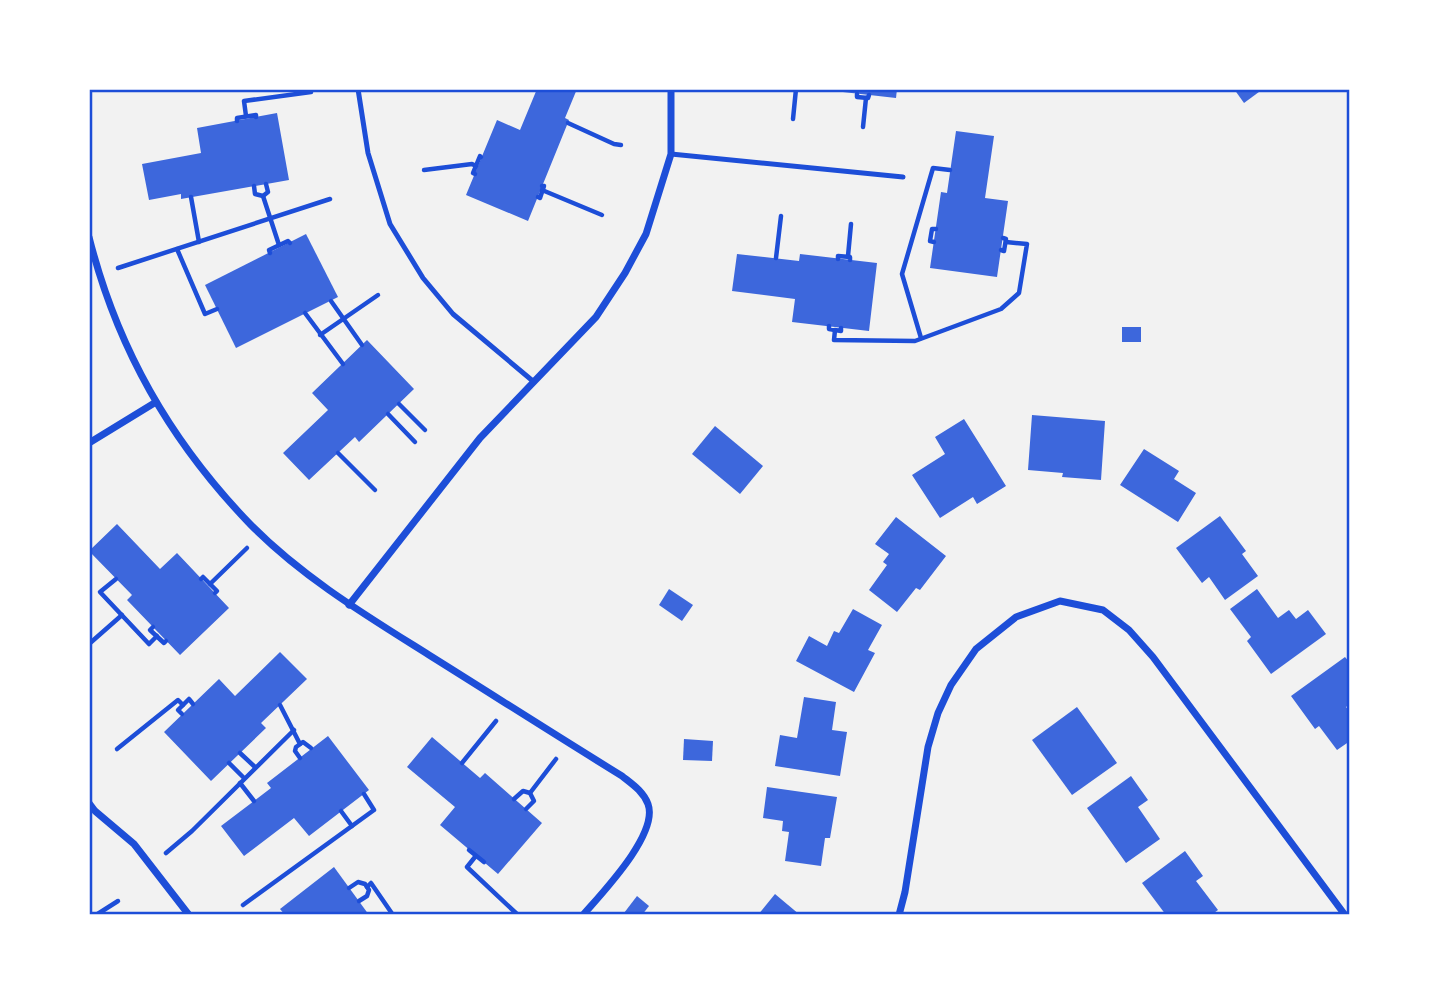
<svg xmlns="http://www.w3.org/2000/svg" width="1439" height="1004" viewBox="0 0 1439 1004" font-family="Lato,sans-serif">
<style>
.building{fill:#3d67dc}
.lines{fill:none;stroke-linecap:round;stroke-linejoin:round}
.path{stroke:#1d4ed8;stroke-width:4.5}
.service{stroke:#1d4ed8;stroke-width:5}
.minor{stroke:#1d4ed8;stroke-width:7}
.neatline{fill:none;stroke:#1d4ed8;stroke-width:2.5}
</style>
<rect width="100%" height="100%" fill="#f2f2f2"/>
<g class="building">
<polygon points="537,89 577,89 565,118 569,120 528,221 466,195 497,120 520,130"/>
<polygon points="834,89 897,89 896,98 834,91"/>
<polygon points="1234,89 1263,89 1244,103"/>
<polygon points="277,113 289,180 181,199 181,194 149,200 142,164 201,153 197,128"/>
<polygon points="956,131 994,136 985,198 1008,201 997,277 930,268 941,192 947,193"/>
<polygon points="306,234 338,297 236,348 205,285"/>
<polygon points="737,254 799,261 800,254 877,263 869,331 792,322 795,299 732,291"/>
<rect x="1122" y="327" width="19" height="15"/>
<polygon points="367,340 414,389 359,442 355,437 309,480 283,453 328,410 312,393"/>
<polygon points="1032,415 1105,421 1101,480 1062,477 1063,473 1028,470"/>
<polygon points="964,419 1006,486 977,504 973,497 940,518 912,475 945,454 935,437"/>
<polygon points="715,426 763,466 740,494 692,454"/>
<polygon points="1144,449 1179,471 1174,479 1196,493 1178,522 1120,485"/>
<polygon points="1220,516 1246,551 1242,554 1258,576 1225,600 1209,577 1202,583 1176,548"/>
<polygon points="896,517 946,556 920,590 916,588 897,612 869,590 887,565 883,562 889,554 875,544"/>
<polygon points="117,524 160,569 177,553 229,608 180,655 127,600 132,595 89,551"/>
<polygon points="669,589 693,605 682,621 659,605"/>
<polygon points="1257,589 1278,618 1289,610 1296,619 1308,610 1326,634 1271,674 1247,641 1251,637 1230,609"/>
<polygon points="853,609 882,625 868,650 875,653 854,692 796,661 809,636 827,646 834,631 839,633"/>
<polygon points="280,652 307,679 261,723 266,728 211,781 164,732 219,679 235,696"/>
<polygon points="1345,657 1350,663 1350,704 1346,707 1350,712 1350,741 1337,750 1319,726 1315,729 1291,696"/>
<polygon points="804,697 836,702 832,730 847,732 840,776 775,766 780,735 797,738"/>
<polygon points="1077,707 1117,763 1072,795 1032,740"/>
<polygon points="328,736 369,790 309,836 294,818 244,856 221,826 271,788 267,783"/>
<polygon points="432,737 480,778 485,773 542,823 498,874 440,825 455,807 407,767"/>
<polygon points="684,739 713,741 712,761 683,760"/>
<polygon points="1131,776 1148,800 1138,807 1160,839 1126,863 1087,808"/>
<polygon points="767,787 837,797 830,838 825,838 821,866 785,861 789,832 782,831 783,821 763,818"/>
<polygon points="1185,851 1203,876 1196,881 1218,910 1211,915 1166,915 1142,883"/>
<polygon points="334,867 369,915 285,915 280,909"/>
<polygon points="775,894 800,915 758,915"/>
<polygon points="637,896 649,906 642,915 626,915 624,913"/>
</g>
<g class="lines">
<g class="path">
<polyline points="857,94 857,97 868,98 869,95"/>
<polyline points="246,116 244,101 311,92"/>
<polyline points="793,119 796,89"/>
<polyline points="237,121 237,118 256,115 256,117"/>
<polyline points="568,123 614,144 621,145"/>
<polyline points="863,127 866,98"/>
<polyline points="424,170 472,164 476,166"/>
<polyline points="475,174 473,173 480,156 481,157"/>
<polyline points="254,186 255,194 263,196 268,192 266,184"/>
<polyline points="542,190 602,215"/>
<polyline points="263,196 279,245"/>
<polyline points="191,197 199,242"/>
<polyline points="538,197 540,198 544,186 542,186"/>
<polyline points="934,242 930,241 932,229 936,229"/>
<polyline points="177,249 205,314 217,309"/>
<polyline points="1001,250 1004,251 1006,239 1003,238"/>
<polyline points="270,253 269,250 288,241 290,243"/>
<polyline points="848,256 851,224"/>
<polyline points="776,258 781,216"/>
<polyline points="838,259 838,256 850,257 850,260"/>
<polyline points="118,268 330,199"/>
<polyline points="331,301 362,345"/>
<polyline points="305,313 343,364"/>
<polyline points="829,326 829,329 841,331 841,328"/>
<polyline points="835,330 834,340 915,341 1001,309 1019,293 1027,244 1006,242"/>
<polyline points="320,335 378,295"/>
<polyline points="921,338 902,274 933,168 950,170"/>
<polyline points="399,404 425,430"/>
<polyline points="388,414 415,442"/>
<polyline points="338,453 375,490"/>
<polyline points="116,579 100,592 149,644 157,636"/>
<polyline points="201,579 203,577 217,591 215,593"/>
<polyline points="210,584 247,548"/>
<polyline points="153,627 150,630 164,643 166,641"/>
<polyline points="89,644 122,615"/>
<polyline points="280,705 300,744"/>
<polyline points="182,714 178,710 189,699 193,704"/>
<polyline points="117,749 178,700 183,705"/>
<polyline points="240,753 255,767"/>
<polyline points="300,758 295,751 296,747 303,742 311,748"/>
<polyline points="229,763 244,778"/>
<polyline points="462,763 496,721"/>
<polyline points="240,783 254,801"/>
<polyline points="530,793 556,759"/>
<polyline points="514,799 523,791 530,793 534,801 526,809"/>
<polyline points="341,811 352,826"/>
<polyline points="469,850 484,862"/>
<polyline points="166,853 192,831 294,730"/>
<polyline points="475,857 467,867 518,915"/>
<polyline points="367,887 371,883 393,915"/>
<polyline points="349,888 358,882 365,884 369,890 367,896 359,901"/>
<polyline points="243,905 374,810 364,794"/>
<polyline points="96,915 118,901"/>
</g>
<g class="service">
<polyline points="358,89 368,153 390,224 423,278 453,314 534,382"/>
<polyline points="671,154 903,177"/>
</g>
<g class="minor">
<path d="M89,237C117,348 170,441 250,524C302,577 367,616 429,655C493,695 557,736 622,776C632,784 643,791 648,804C659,834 602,893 583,915"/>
<polyline points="89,443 156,402"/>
<polyline points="349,605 480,438 596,317 625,273 646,234 671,154 671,89"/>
<polyline points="89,803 95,811 134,844 189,915"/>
<polyline points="899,915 905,892 928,747 938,713 951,685 976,649 1016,617 1060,601 1103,610 1129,630 1153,657 1345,915"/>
</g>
</g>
<rect width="1439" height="1004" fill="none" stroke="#ffffff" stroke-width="182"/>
<rect x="91" y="91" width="1257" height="822" class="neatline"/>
</svg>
